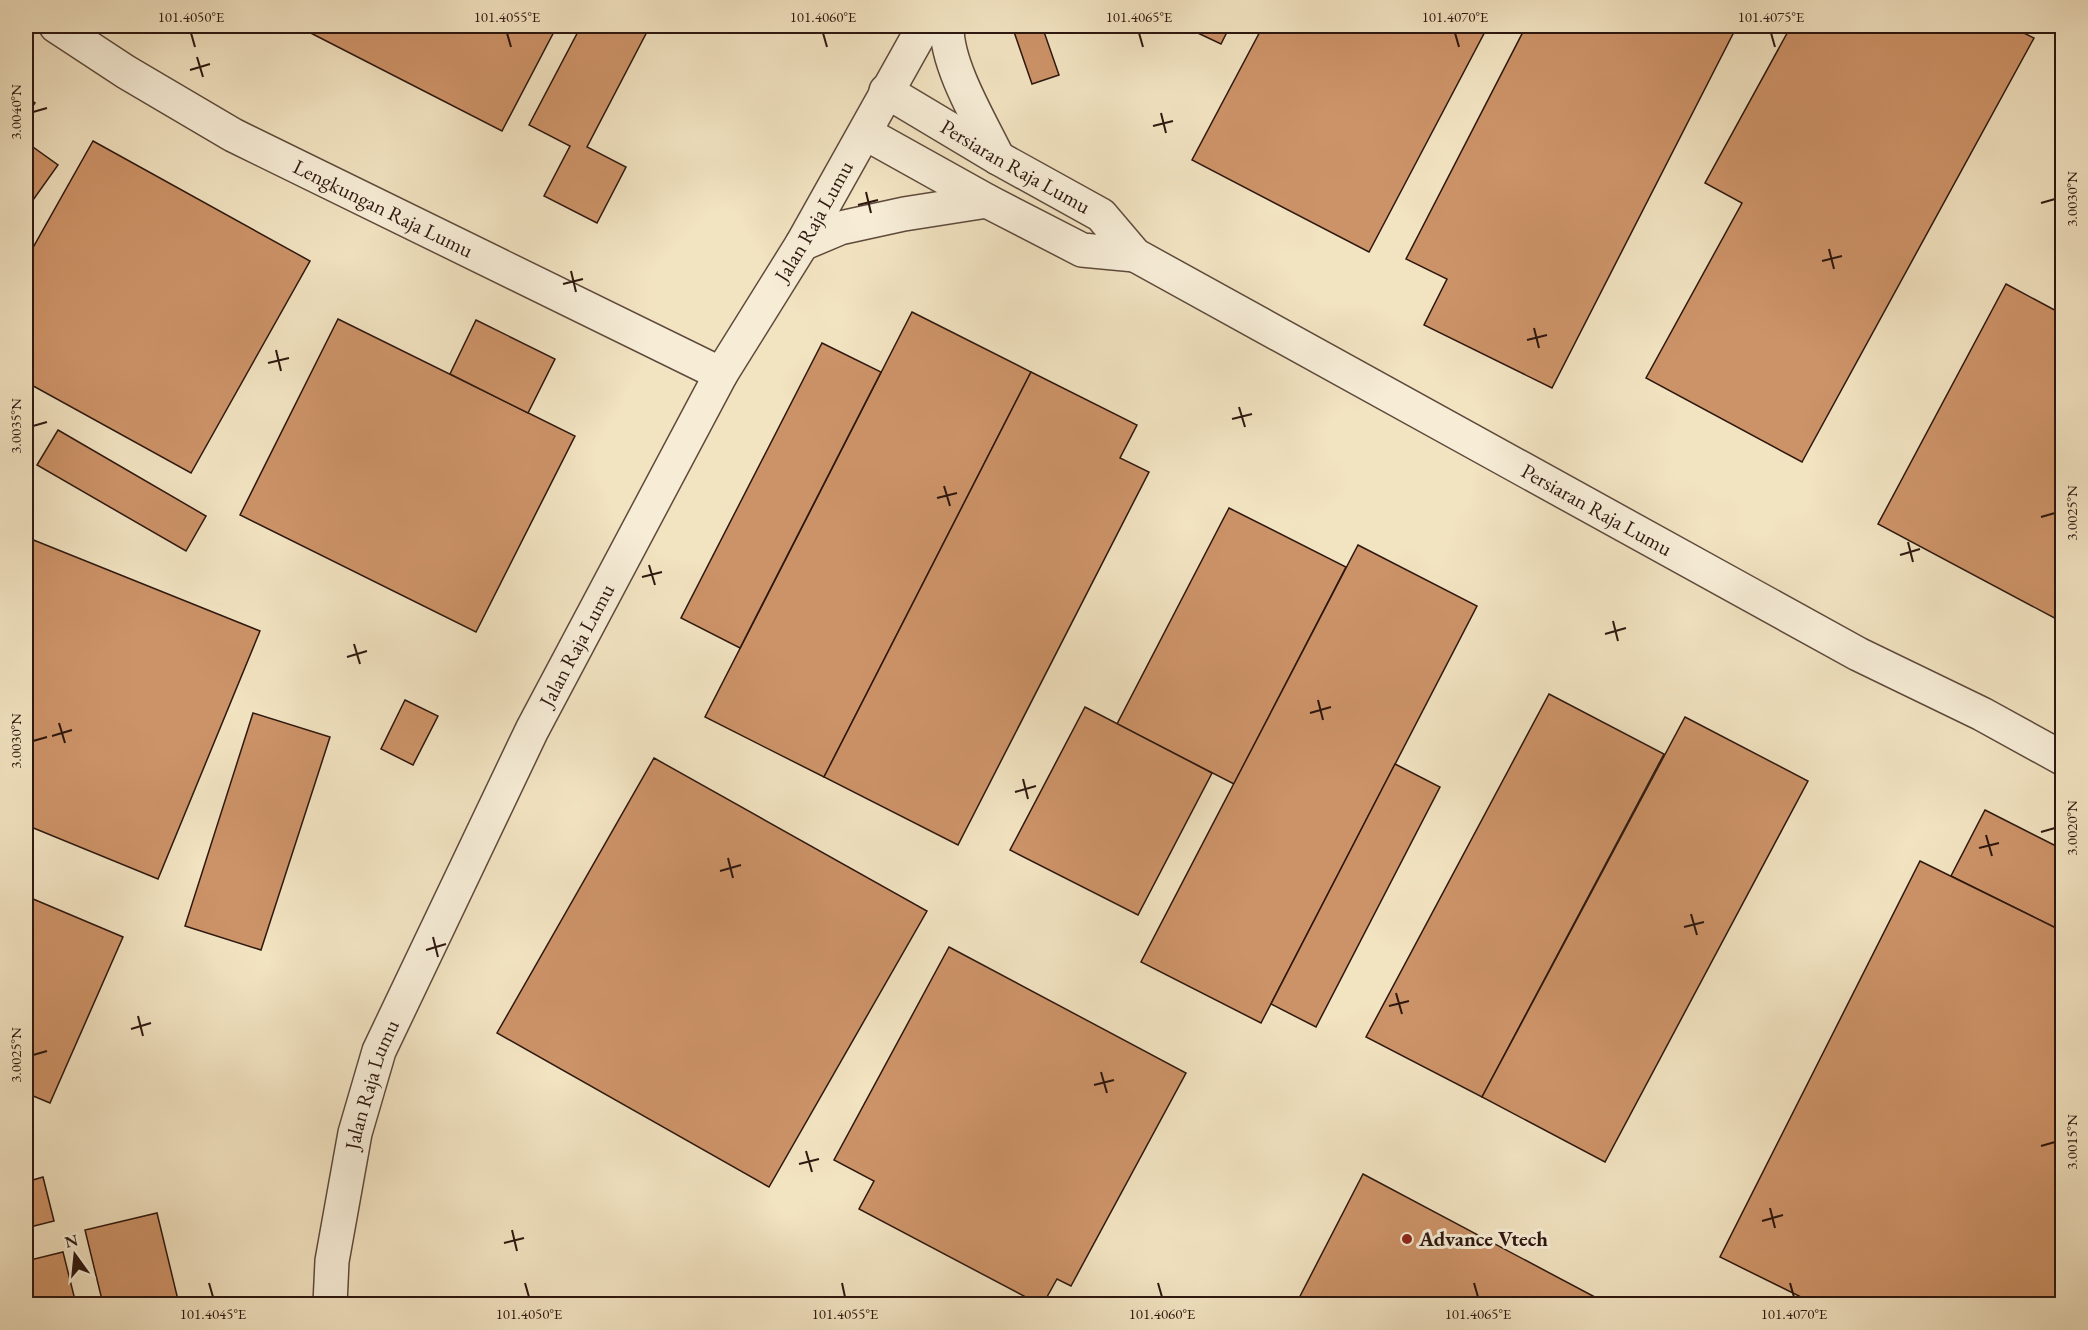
<svg xmlns="http://www.w3.org/2000/svg" width="2088" height="1330" viewBox="0 0 2088 1330" font-family="'EB Garamond',serif">
<style>
.building{fill:#cd9368;stroke:#2d170f;stroke-width:1.5}
.lines{fill:none;stroke-linecap:round;stroke-linejoin:round}
.minor-casing{stroke:#5e4a3c;stroke-width:36}
.tertiary-casing{stroke:#5e4a3c;stroke-width:36}
.minor{stroke:#f7edd7;stroke-width:33}
.tertiary{stroke:#f7edd7;stroke-width:33}
.ticks{fill:none;stroke:#2d170f;stroke-width:2}
.poi-dot{fill:#8f2418;stroke:#f7edd7;stroke-width:2}
.labels{text-anchor:middle;stroke-width:6;stroke-linejoin:round;paint-order:stroke}
.street-label{font-size:21px;fill:#2d170f;stroke:#f7edd7}
.poi-label{font-size:21px;font-weight:bold;fill:#2d170f;stroke:#f7edd7;text-anchor:start}
.neatline{fill:none;stroke:#2d170f;stroke-width:2}
.ticks-label{font-size:15px;text-anchor:middle;fill:#2d170f}
</style>
<rect width="100%" height="100%" fill="#f2e3c1"/>
<filter id="stains"><feTurbulence type="fractalNoise" baseFrequency=".00333" numOctaves="4"/><feColorMatrix values="0 0 0 0 .2 0 0 0 0 .09 0 0 0 0 .02 0 0 0 .5 -.17"/></filter>
<radialGradient id="worn" r=".72"><stop offset=".6" stop-color="#630" stop-opacity="0"/><stop offset="1" stop-color="#630" stop-opacity=".3"/></radialGradient>
<g class="building">
<polygon points="297,26 557,26 502,131"/>
<polygon points="581,26 650,26 587,147 626,167 597,223 544,196 570,146 529,125"/>
<polygon points="1012,26 1042,26 1059,75 1032,84"/>
<polygon points="1183,26 1230,26 1221,44"/>
<polygon points="1263,26 1488,26 1369,252 1192,160"/>
<polygon points="1526,26 1737,26 1552,388 1424,325 1447,279 1406,259"/>
<polygon points="1791,26 2010,26 2034,38 1802,462 1646,378 1742,203 1705,183"/>
<polygon points="26,96 35,103 26,116"/>
<polygon points="93,141 310,261 191,473 26,382 26,260"/>
<polygon points="26,142 58,165 26,210"/>
<polygon points="2006,284 2062,314 2062,622 1878,524"/>
<polygon points="912,312 1031,372 824,777 705,717"/>
<polygon points="338,319 575,436 476,632 240,515"/>
<polygon points="476,320 555,359 528,413 450,374"/>
<polygon points="822,343 881,372 740,648 681,618"/>
<polygon points="1031,372 1137,425 1120,458 1149,472 958,845 824,777"/>
<polygon points="58,430 206,516 186,551 37,465"/>
<polygon points="1229,508 1346,567 1234,784 1117,724"/>
<polygon points="26,537 260,631 158,879 26,825"/>
<polygon points="1358,545 1477,606 1261,1023 1141,962"/>
<polygon points="1549,694 1664,754 1482,1097 1366,1037"/>
<polygon points="405,700 438,716 413,765 381,749"/>
<polygon points="1085,707 1212,773 1138,915 1010,850"/>
<polygon points="253,713 330,737 261,950 185,926"/>
<polygon points="1685,717 1808,781 1605,1162 1482,1097"/>
<polygon points="654,758 927,911 769,1187 497,1033"/>
<polygon points="1395,764 1440,787 1316,1027 1271,1004"/>
<polygon points="1985,810 2062,849 2062,931 1951,876"/>
<polygon points="1920,861 2062,931 2062,1304 1815,1304 1720,1257"/>
<polygon points="26,896 123,937 50,1103 26,1093"/>
<polygon points="949,947 1186,1073 1071,1286 1057,1279 1043,1304 1039,1304 859,1209 874,1181 834,1160"/>
<polygon points="1363,1174 1608,1304 1296,1304"/>
<polygon points="43,1177 54,1221 26,1228 26,1182"/>
<polygon points="157,1213 179,1304 103,1304 85,1230"/>
<polygon points="63,1252 76,1304 26,1304 26,1261"/>
</g>
<g class="lines">
<defs>
<g id="minor">
<path id="s1" d="M56,26L126,72L233,135L721,374"/>
</g>
<g id="tertiary">
<path d="M947,26C946,65 980,121 998,158"/>
<path id="s2" d="M886,91L998,158L1101,215L1135,255L1858,654L1982,714L2062,758"/>
<polyline points="865,133 987,201 1082,250 1135,255"/>
<polyline points="802,244 840,228 904,214 987,201"/>
<path id="s3" d="M330,1304L332,1261L355,1133L379,1051L532,730L721,374L802,244L924,26"/>
</g>
</defs>
<use href="#minor" class="minor-casing"/>
<use href="#tertiary" class="tertiary-casing"/>
<use href="#minor" class="minor"/>
<use href="#tertiary" class="tertiary"/>
</g>
<path class="ticks" d="M191,33L195,47M507,33L511,47M823,33L827,47M1139,33L1143,47M1455,33L1459,47M1771,33L1775,47M197,57L203,77M190,70L210,64M33,112L47,108M1161,113L1166,133M1153,126L1173,121M866,192L871,213M2041,203L2055,199M858,205L878,200M1829,249L1834,269M1822,261L1842,256M571,271L576,292M563,284L583,279M1534,328L1539,348M1527,340L1547,335M276,350L281,371M268,363L289,358M1239,407L1245,427M1232,419L1252,414M33,426L47,422M944,486L950,506M937,498L957,493M2041,517L2055,513M1908,542L1913,562M1900,555L1920,549M649,565L655,585M642,577L662,572M1613,621L1618,641M1605,634L1626,628M354,644L360,664M347,657L367,651M1318,700L1323,720M1310,713L1331,707M59,723L65,743M52,736L72,730M33,741L47,737M1023,779L1028,799M1015,792L1036,786M2041,832L2055,828M1986,835L1992,856M1979,848L1999,843M728,858L733,878M720,871L741,865M1691,914L1697,935M1684,927L1704,922M433,937L438,957M426,950L446,944M1396,993L1402,1014M1389,1006L1409,1001M138,1016L143,1036M131,1029L151,1023M33,1055L47,1051M1101,1072L1107,1093M1094,1085L1114,1080M2041,1146L2055,1142M806,1151L812,1172M799,1164L819,1159M1770,1208L1775,1228M1762,1221L1783,1215M512,1230L517,1251M504,1243L524,1238M209,1283L213,1297M525,1283L529,1297M842,1283L845,1297M1158,1283L1162,1297M1474,1283L1478,1297M1790,1283L1794,1297"/>
<circle class="poi-dot" cx="1407" cy="1239" r="6"/>
<g class="labels">
<g class="street-label">
<text dy="7" stroke="none"><textPath href="#s2" startOffset="150">Persiaran Raja Lumu</textPath></text>
<text dy="7" stroke="none"><textPath href="#s1" startOffset="375">Lengkungan Raja Lumu</textPath></text>
<text dy="7" stroke="none"><textPath href="#s3" startOffset="1196">Jalan Raja Lumu</textPath></text>
<text dy="7" stroke="none"><textPath href="#s2" startOffset="828">Persiaran Raja Lumu</textPath></text>
<text dy="7" stroke="none"><textPath href="#s3" startOffset="710">Jalan Raja Lumu</textPath></text>
<text dy="7" stroke="none"><textPath href="#s3" startOffset="224">Jalan Raja Lumu</textPath></text>
</g>
<g class="poi-label">
<text x="1419" y="1246">Advance Vtech</text>
</g>
</g>
<rect width="2088" height="1330" fill="none" stroke="#f2e3c1" stroke-width="66"/>
<g transform="translate(75 1255) rotate(345)" stroke="#f7edd7" stroke-width="4.5" paint-order="stroke">
<path d="M0-4.5L10 22L0 15L-10 22Z" fill="#2d170f"/>
<text y="-9" font-size="16" font-weight="bold" text-anchor="middle" fill="#2d170f">N</text>
</g>
<rect x="33" y="33" width="2022" height="1264" class="neatline"/>
<g class="ticks-label">
<text x="191" y="22">101.4050°E</text>
<text x="507" y="22">101.4055°E</text>
<text x="823" y="22">101.4060°E</text>
<text x="1139" y="22">101.4065°E</text>
<text x="1455" y="22">101.4070°E</text>
<text x="1771" y="22">101.4075°E</text>
<text transform="translate(16 112) rotate(-90)" y="5">3.0040°N</text>
<text transform="translate(2072 199) rotate(-90)" y="5">3.0030°N</text>
<text transform="translate(16 426) rotate(-90)" y="5">3.0035°N</text>
<text transform="translate(2072 513) rotate(-90)" y="5">3.0025°N</text>
<text transform="translate(16 741) rotate(-90)" y="5">3.0030°N</text>
<text transform="translate(2072 828) rotate(-90)" y="5">3.0020°N</text>
<text transform="translate(16 1055) rotate(-90)" y="5">3.0025°N</text>
<text transform="translate(2072 1142) rotate(-90)" y="5">3.0015°N</text>
<text x="213" y="1319">101.4045°E</text>
<text x="529" y="1319">101.4050°E</text>
<text x="845" y="1319">101.4055°E</text>
<text x="1162" y="1319">101.4060°E</text>
<text x="1478" y="1319">101.4065°E</text>
<text x="1794" y="1319">101.4070°E</text>
</g>
<rect width="100%" height="100%" filter="url(#stains)"/>
<rect width="100%" height="100%" fill="url(#worn)"/>
</svg>
